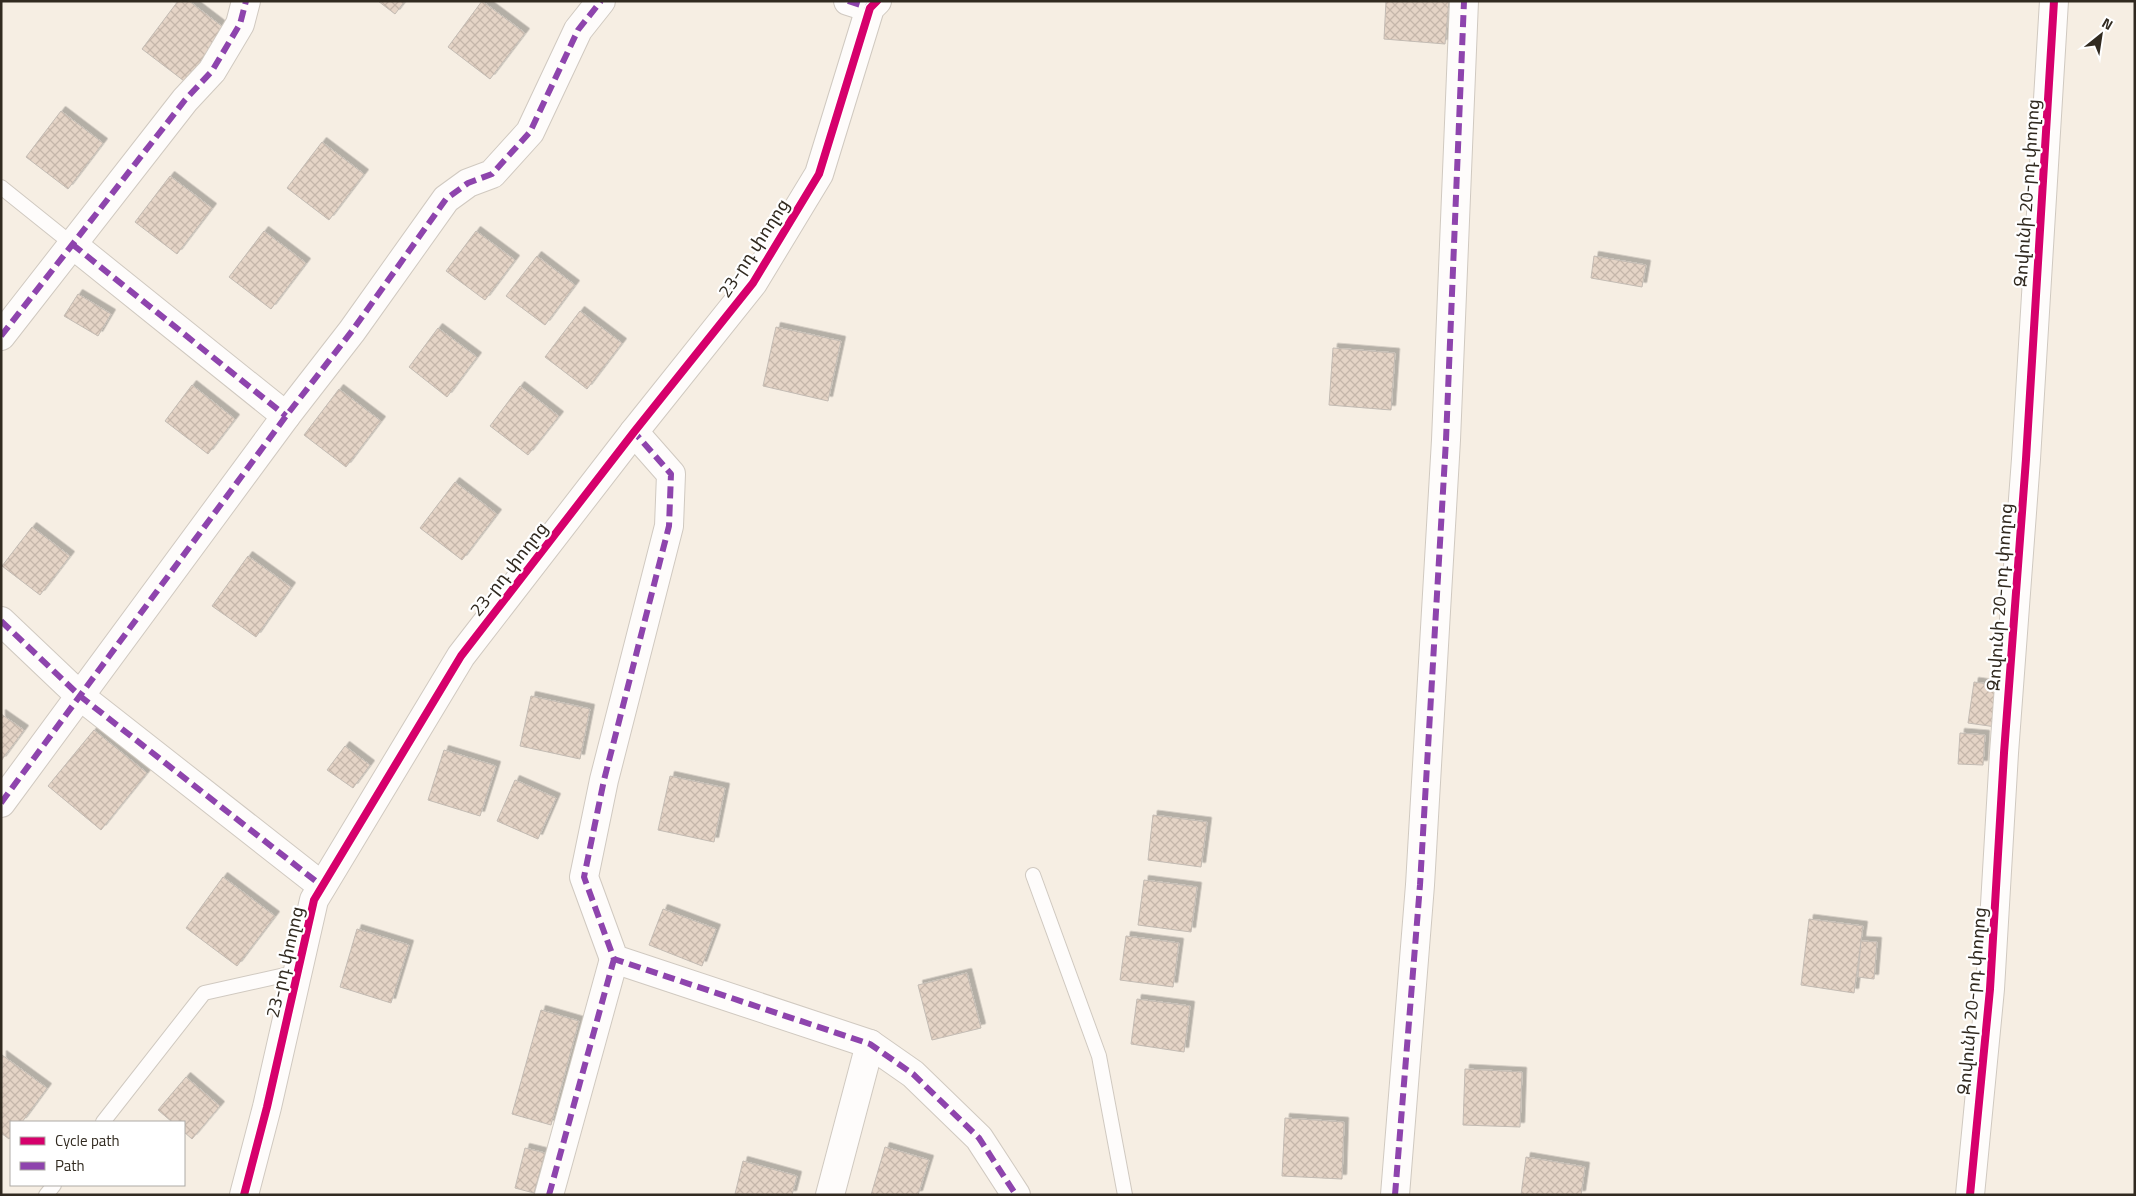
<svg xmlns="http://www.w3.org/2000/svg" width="2136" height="1196" viewBox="0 0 2136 1196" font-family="'Titillium Web','Noto Sans Armenian',sans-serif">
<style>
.building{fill:url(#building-cross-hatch);stroke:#c3bbb3;filter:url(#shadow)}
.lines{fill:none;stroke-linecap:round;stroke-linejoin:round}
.lane-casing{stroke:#d0c9c0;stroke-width:16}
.street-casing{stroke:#d0c9c0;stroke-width:30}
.lane{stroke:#fefcfb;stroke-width:14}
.street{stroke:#fefcfb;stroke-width:28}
.quiet{stroke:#8e44ad;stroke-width:6;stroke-dasharray:12 6;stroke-linecap:butt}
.cycleway-casing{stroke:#fff;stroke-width:11}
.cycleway{stroke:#d6006c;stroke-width:8}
.labels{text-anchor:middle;stroke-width:4.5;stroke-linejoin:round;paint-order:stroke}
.street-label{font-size:18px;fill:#312a20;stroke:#fff}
</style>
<defs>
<pattern id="building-cross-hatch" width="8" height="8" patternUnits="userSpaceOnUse" patternTransform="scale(1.25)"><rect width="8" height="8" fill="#e5d4c6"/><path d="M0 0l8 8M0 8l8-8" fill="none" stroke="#c5b6aa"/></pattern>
<filter id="shadow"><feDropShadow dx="4.5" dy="-4.5" stdDeviation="0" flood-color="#0004"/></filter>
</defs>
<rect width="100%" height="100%" fill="#f6eee3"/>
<g class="building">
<polygon points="178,1 189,1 232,34 192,87 142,49"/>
<polygon points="378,1 405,1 395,14"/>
<polygon points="482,1 525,33 490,79 448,47"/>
<polygon points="1386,1 1449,1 1445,44 1384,39"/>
<polygon points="61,111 103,143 68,189 26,157"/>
<polygon points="322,142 364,174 329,220 287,188"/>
<polygon points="170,176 212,208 177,254 135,222"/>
<polygon points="264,231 306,263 271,309 229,277"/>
<polygon points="476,231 515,260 485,300 446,271"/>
<polygon points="537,256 575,285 545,325 506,296"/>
<polygon points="1594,256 1646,265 1642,287 1591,278"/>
<polygon points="78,294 111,314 98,336 64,316"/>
<polygon points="580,311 622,343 587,389 545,357"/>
<polygon points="776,327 841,341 828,401 763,386"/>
<polygon points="438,328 477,357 447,397 409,367"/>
<polygon points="1333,348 1395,353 1391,410 1329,405"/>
<polygon points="192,385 235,419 208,454 165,421"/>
<polygon points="520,386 559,416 528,455 490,426"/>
<polygon points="339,389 381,421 346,467 304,435"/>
<polygon points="455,482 497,514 462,560 420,528"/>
<polygon points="32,527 70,556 40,595 2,566"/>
<polygon points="248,556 291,587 256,637 212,606"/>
<polygon points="1974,682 2002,686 1996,727 1968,723"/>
<polygon points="531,696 590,709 580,759 520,746"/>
<polygon points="1,714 24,730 1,761"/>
<polygon points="94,730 147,773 101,830 48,786"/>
<polygon points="1960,733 1985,735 1983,765 1958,764"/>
<polygon points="345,746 370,765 353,788 327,770"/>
<polygon points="444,750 496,766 480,816 428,800"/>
<polygon points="670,776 725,788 714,842 658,830"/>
<polygon points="515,780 556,798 538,839 497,821"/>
<polygon points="1153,815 1207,822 1201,867 1148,860"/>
<polygon points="223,877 275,916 237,966 186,928"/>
<polygon points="1144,880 1197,887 1191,932 1138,925"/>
<polygon points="663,909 716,929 702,966 649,945"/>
<polygon points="1809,919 1863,926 1854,993 1801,985"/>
<polygon points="357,929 409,945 391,1003 340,987"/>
<polygon points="1126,936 1179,943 1173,987 1120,980"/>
<polygon points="1861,941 1877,942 1874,979 1858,977"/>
<polygon points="967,973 981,1028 932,1040 918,985"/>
<polygon points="1137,999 1190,1006 1184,1052 1131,1044"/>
<polygon points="541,1010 579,1021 551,1125 512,1114"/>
<polygon points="2,1055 47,1088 22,1122 11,1122 11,1136 9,1139 1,1133"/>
<polygon points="1465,1069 1522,1072 1520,1127 1463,1125"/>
<polygon points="186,1077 220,1106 192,1139 184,1132 184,1122 172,1122 158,1110"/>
<polygon points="1285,1118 1344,1122 1342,1179 1282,1176"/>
<polygon points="885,1147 929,1160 918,1195 871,1195"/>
<polygon points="525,1148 545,1153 534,1193 515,1188"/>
<polygon points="1526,1157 1585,1167 1581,1195 1521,1195"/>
<polygon points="743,1161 797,1176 792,1195 735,1194"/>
</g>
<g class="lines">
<defs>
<g id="lane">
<polyline points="1,187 72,244"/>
<polyline points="1033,875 1099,1056 1125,1195"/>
<polyline points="103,1122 204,993 298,972"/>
<polyline points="46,1195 54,1185"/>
</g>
<g id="street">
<polyline points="848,1 870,8"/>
<polyline points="72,244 286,416"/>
<polyline points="1,336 185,100 212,71 240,24 246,1"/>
<polyline points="634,432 671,474 669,526 604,780 584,877 614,959 870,1044 913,1074 979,1138 1016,1195"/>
<polyline points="1,621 80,696 322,886"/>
<polyline points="1,803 286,416 352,331 446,199 468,183 492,174 530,132 578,30 601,1"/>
<polyline points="244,1195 267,1107 314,900 461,656 634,432 753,283 819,174 870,8 877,1"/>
<polyline points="549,1195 614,959"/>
<polyline points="830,1195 870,1044"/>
<polyline points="1395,1195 1420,885 1446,440 1464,1"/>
<polyline points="1970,1195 1990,989 2004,753 2026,459 2054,1"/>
</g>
</defs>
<use href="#lane" class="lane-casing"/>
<use href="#street" class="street-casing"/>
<use href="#lane" class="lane"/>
<use href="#street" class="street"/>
<g class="quiet">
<polyline points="848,1 870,8"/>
<polyline points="72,244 286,416"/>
<polyline points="1,336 185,100 212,71 240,24 246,1"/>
<polyline points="636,429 634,432 671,474 669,526 604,780 584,877 614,959 870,1044 913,1074 979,1138 1016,1195"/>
<polyline points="1,621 80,696 322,886"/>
<polyline points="1,803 286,416 352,331 446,199 468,183 492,174 530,132 578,30 601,1"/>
<polyline points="549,1195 614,959"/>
<polyline points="1395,1195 1420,885 1446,440 1464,1"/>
</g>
<defs>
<g id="cycleway">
<polyline points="244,1195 267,1107 314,900 461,656 634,432 753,283 819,174 870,8 877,1"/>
<polyline points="1970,1195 1990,989 2004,753 2026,459 2054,1"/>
</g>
</defs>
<use href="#cycleway" class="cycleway-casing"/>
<use href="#cycleway" class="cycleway"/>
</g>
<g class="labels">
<g class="street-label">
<text transform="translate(2027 193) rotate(-86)" y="6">Զովունի 20-րդ փողոց</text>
<text transform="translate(754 248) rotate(-57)" y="6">23-րդ փողոց</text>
<text transform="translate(509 569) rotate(-52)" y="6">23-րդ փողոց</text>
<text transform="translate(2000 597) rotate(-86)" y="6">Զովունի 20-րդ փողոց</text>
<text transform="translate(285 962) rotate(-77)" y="6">23-րդ փողոց</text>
<text transform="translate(1972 1001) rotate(-85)" y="6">Զովունի 20-րդ փողոց</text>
</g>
</g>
<rect width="2136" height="1196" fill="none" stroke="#312a20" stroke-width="5"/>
<rect x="10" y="1121" width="175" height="65" fill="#ffffff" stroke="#adaaa6"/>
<rect x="20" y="1137" width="25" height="8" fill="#d6006c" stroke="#adaaa6"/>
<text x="55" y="1146" font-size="15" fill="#312a20">Cycle path</text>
<rect x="20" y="1162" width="25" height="8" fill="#8e44ad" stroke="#adaaa6"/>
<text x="55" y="1171" font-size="15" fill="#312a20">Path</text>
<g transform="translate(2101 35) rotate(30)" stroke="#ffffff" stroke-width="4" paint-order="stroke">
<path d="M0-4L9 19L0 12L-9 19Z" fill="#312a20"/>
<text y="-8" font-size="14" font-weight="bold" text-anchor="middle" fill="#312a20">N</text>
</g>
</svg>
